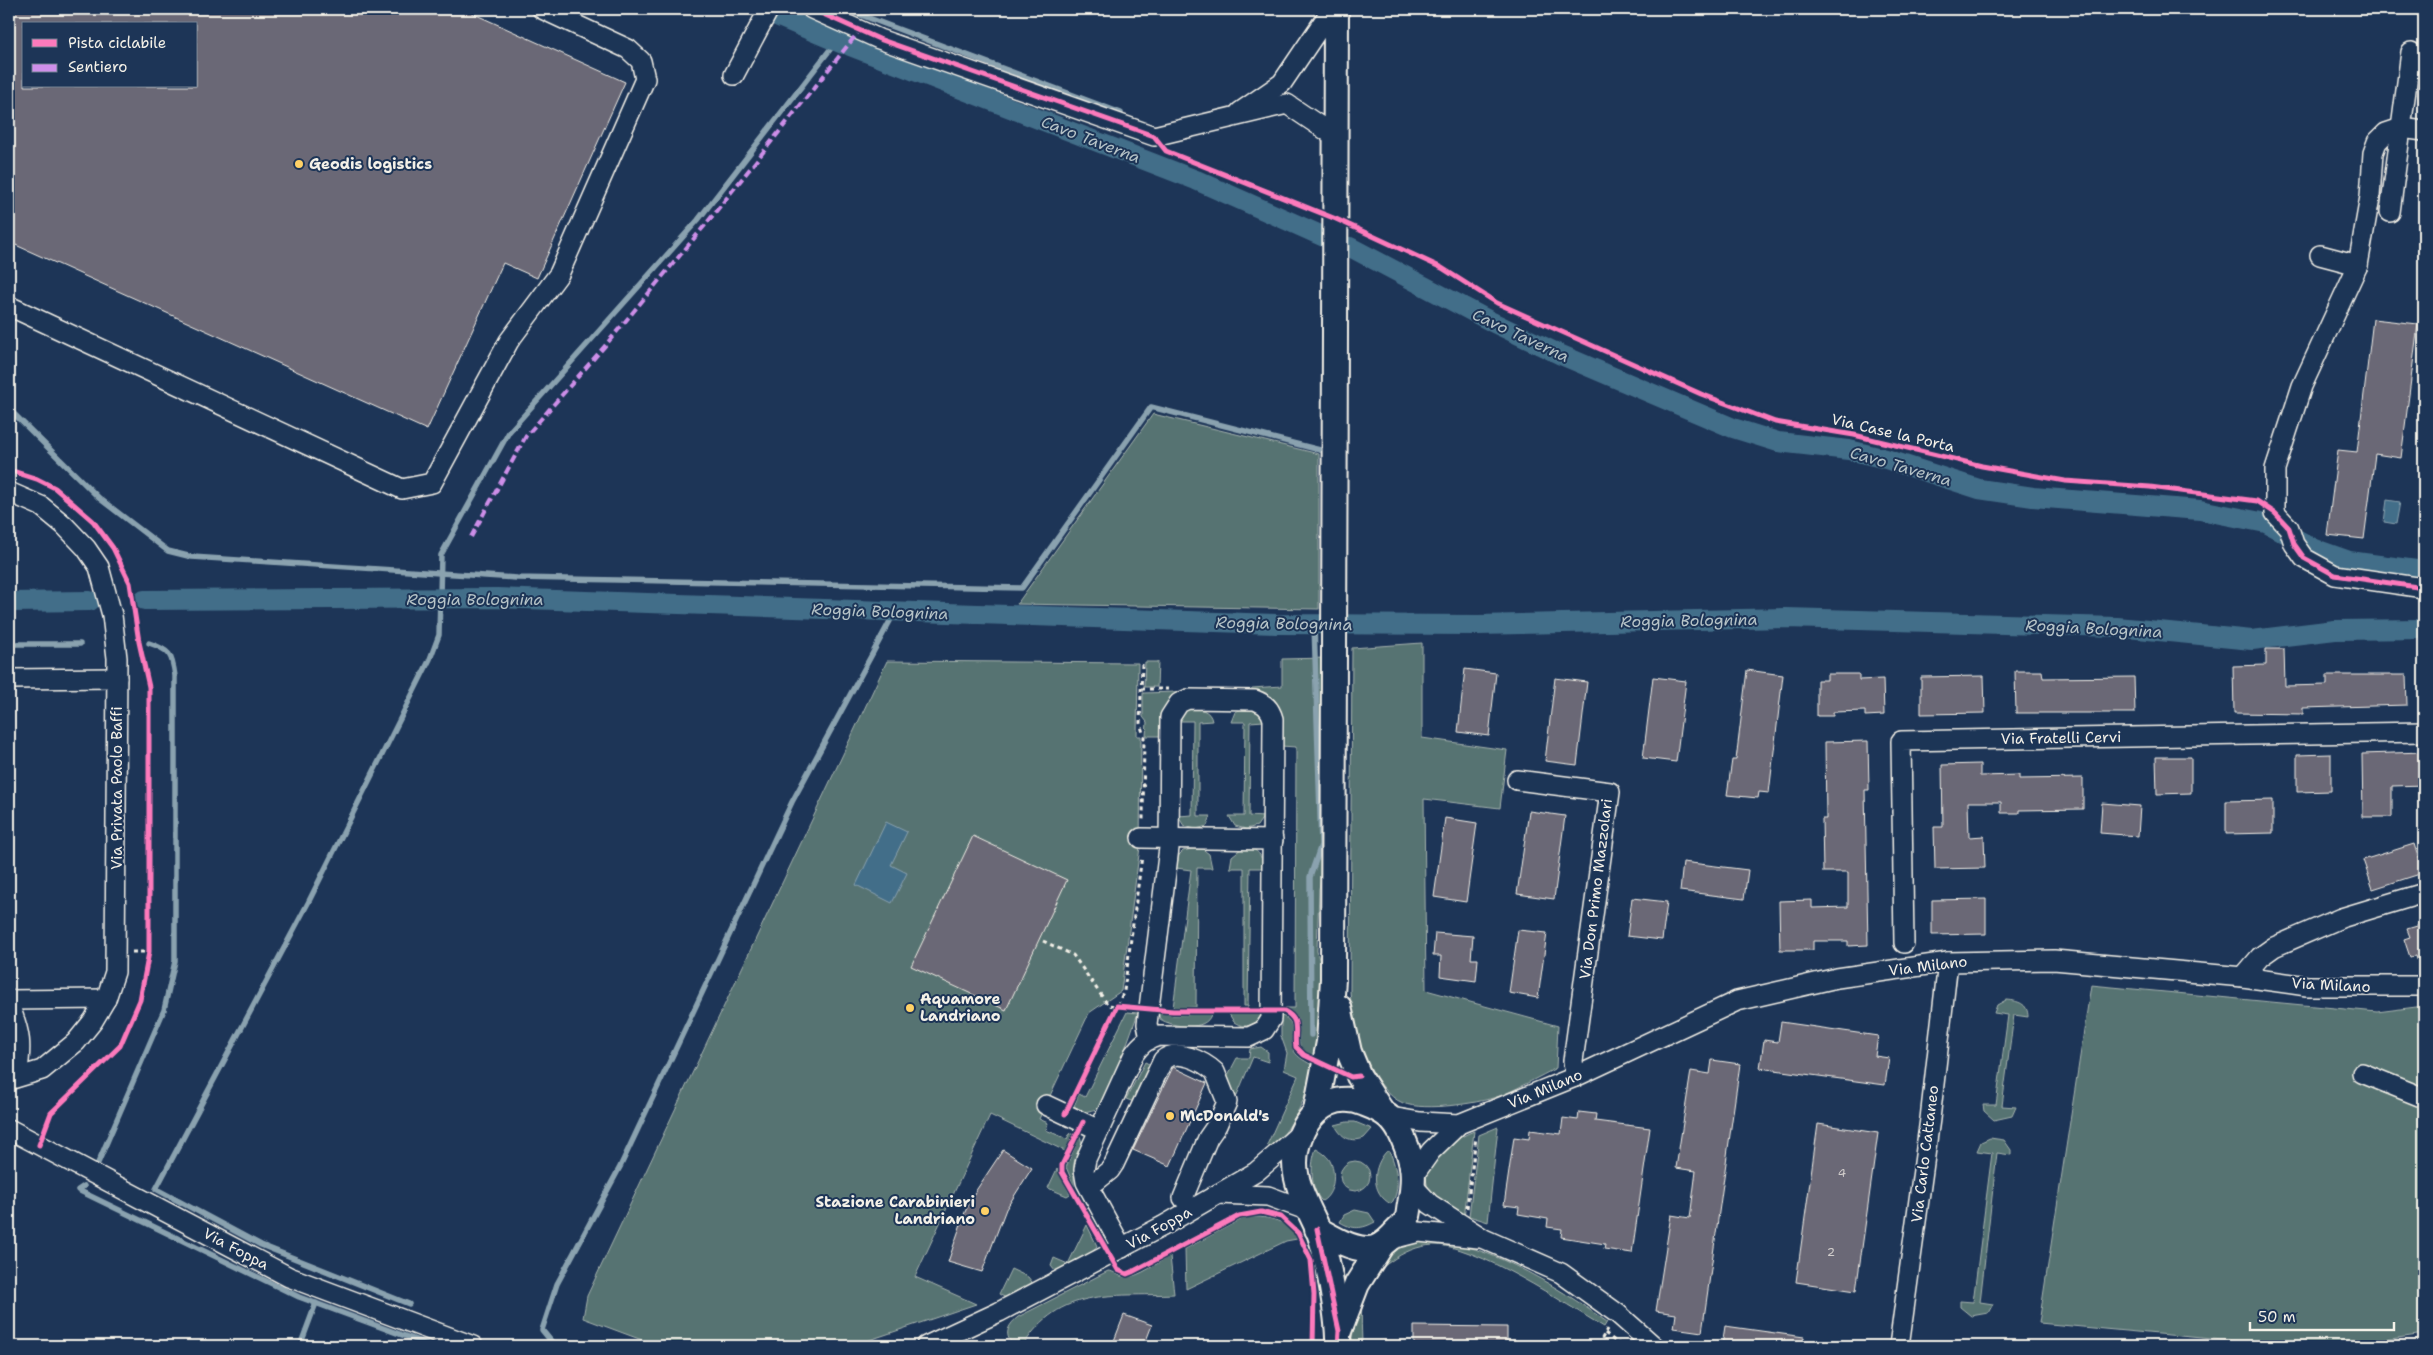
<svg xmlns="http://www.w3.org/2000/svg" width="2433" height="1355" viewBox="0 0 2433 1355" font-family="'Shantell Sans',sans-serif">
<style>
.green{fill:#567372;stroke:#a5b2ad}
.water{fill:#436e89;stroke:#8aa2af}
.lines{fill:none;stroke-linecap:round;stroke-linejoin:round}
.stream{stroke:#8aa2af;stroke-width:5.5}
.canal{stroke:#436e89;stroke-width:20}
.building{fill:#6b6776;stroke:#f4f1e8;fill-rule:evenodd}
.minor-casing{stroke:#f4f1e8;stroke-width:22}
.major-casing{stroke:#f4f1e8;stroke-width:28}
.path{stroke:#f4f1e8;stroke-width:3;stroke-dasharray:4 4;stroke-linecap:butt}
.minor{stroke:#1d3557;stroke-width:19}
.major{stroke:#1d3557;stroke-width:24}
.quiet{stroke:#ce8fe9;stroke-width:4;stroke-dasharray:8 4;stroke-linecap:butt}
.cycleway-casing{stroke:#1d3557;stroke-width:8}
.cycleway{stroke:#fd7abc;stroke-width:5}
.poi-dot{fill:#ffd166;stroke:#1d3557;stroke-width:2}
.labels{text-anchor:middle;stroke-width:4;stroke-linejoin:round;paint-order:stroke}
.number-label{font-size:12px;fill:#d2cecc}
.poi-label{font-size:15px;font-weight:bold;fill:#f4f1e8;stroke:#1d3557;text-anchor:start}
.street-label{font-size:15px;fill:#f4f1e8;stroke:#1d3557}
.water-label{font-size:16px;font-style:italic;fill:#b6c3c7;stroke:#1d3557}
</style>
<rect width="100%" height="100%" fill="#1d3557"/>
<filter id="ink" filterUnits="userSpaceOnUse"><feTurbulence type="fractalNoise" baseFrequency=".02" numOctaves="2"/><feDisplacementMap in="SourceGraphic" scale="10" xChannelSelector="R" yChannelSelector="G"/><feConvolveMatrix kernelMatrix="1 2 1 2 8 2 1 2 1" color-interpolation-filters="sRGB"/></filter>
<g filter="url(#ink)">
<g class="green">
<polygon points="1153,414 1319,454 1319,609 1017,604"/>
<path d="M1422,643V738L1507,750L1500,808L1424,799L1426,990L1558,1026L1556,1068C1539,1077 1522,1086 1505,1094C1484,1103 1424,1112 1403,1103C1388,1097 1378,1081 1370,1067L1365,1069L1353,1030L1350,991L1352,648Z"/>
<path d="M1327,658L1328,840L1319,889L1317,951L1326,989L1319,1059L1306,1053L1300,1046C1297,1029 1305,1017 1285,1008H1295L1296,747L1281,746C1282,723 1285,690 1251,690L1252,688L1282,686V659Z"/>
<polygon points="887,661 1138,663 1137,736 1141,736 1140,847 1121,991 1089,1013 1039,1119 1048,1123 1046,1130 1067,1139 1070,1133 1073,1135 1065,1151 990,1115 915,1277 976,1304 852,1346 658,1346 583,1318 587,1296"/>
<polygon points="1145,662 1158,662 1157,687 1144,687"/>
<polygon points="1177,692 1161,713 1161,736 1146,736 1147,722 1143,717 1143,693"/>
<path d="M1189,709C1200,708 1210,710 1212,721L1198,722V816H1211L1207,826L1196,829L1184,826L1178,816L1192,815L1193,721H1179L1183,712Z"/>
<path d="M1241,709C1251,709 1261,710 1264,721L1250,722L1249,816L1263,817L1257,826L1246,829L1235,826L1229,816H1244L1245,722H1231L1235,712Z"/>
<polygon points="1200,847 1209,854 1212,868 1197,868 1196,1007 1173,1008 1191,870 1176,868 1179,855 1183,851"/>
<path d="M1242,848C1257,848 1262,853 1263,868H1250L1248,1006H1244V868H1230L1232,856Z"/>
<polygon points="2091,985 2377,1012 2424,1006 2424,1334 2345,1346 2288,1346 2039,1323"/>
<path d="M2006,1000C2018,1001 2028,1003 2028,1017L2014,1015L2002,1106L2016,1107L2012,1116L1994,1120L1984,1111L1983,1105H1996L2008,1015L1994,1013L1997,1005Z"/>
<polygon points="1127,1012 1138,1013 1125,1049 1098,1109 1084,1112 1074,1106 1079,1094 1085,1097"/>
<path d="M1158,1012L1173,1015L1211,1014C1207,1032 1172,1027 1160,1019Z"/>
<path d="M1229,1014H1263C1256,1025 1246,1030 1234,1022Z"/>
<path d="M1281,1016C1300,1021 1287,1038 1294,1051C1298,1058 1307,1062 1314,1066C1306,1100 1295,1121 1273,1148L1267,1145L1298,1076L1284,1070L1287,1053L1281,1036Z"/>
<polygon points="1261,1047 1268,1052 1268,1062 1253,1057 1234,1102 1234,1094 1226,1079 1237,1058 1249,1058 1250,1049"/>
<polygon points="1145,1062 1153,1066 1134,1102 1126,1099"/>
<path d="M1347,1122H1355L1372,1129L1364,1138C1350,1143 1341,1137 1335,1125Z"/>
<polygon points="1498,1127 1488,1222 1469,1216 1479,1135"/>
<path d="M1474,1131L1464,1219L1429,1191C1427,1184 1424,1175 1428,1168C1436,1152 1458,1137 1474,1131Z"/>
<polygon points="1080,1136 1082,1143 1074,1163 1074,1186 1066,1167"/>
<polygon points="1990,1138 2004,1140 2011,1150 2011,1155 1997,1153 1980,1302 1993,1304 1988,1313 1971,1316 1960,1307 1960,1301 1973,1302 1992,1153 1977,1151 1981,1142"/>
<path d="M1316,1149C1322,1152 1329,1157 1331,1163C1336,1175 1334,1194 1322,1201C1310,1190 1310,1163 1316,1149Z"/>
<path d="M1387,1151L1390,1152C1396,1167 1402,1189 1391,1204C1370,1193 1372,1166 1387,1151Z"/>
<circle cx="1355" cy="1176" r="15"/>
<polygon points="1057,1169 1070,1194 1067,1196 1048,1188"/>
<path d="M1355,1210L1369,1213L1375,1222C1362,1229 1353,1230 1340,1222L1344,1215Z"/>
<path d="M1250,1217C1267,1216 1291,1221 1297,1239L1286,1241L1186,1289L1185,1249L1240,1220Z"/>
<polygon points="1087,1225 1097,1246 1091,1254 1057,1272 1055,1271 1051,1266 1054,1258 1068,1264"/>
<path d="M1412,1239C1476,1235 1557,1286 1607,1322L1604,1327C1567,1305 1474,1243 1433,1245C1417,1246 1404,1252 1391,1261C1381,1268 1371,1277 1366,1289C1359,1306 1362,1328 1362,1346H1352C1353,1300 1368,1259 1412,1239Z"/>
<path d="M1170,1256L1174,1294C1111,1297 1060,1286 1023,1346H1015C1003,1336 1007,1326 1018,1317L1108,1271C1115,1271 1118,1277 1126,1277C1140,1277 1158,1262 1170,1256Z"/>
<polygon points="1011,1269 1028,1277 1032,1282 1027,1288 1006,1298 999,1294"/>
</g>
<g class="water">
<polygon points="2387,500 2400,502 2396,524 2384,522"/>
<polygon points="886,822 907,832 891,865 907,873 892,903 856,885"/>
</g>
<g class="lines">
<g class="stream">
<polyline points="845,9 1121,113"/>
<polyline points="9,409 99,498 168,551 192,557 517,578 1022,588 1151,407 1320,450"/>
<polyline points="9,644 80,644"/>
<polyline points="1311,1035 1310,877 1321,845 1314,624"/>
<path d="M98,1163L164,1010L175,961V676C172,654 170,650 149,643"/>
<polyline points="84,1186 78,1190 299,1297 432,1346"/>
<polyline points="409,1304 261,1245 156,1189 308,903 430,659 439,635 441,555 509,432 698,220 832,47 842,30"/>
<polyline points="300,1346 316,1303"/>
<polyline points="555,1346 542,1330 557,1284 620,1167 792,802 896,610"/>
</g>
<g class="canal">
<polyline points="760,9 843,44"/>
<polyline points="850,46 1196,180 1329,239"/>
<polyline points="1350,247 1492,322 1559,354 1733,428 1778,442 1849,450 1886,459 1979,489 2033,497 2200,510 2266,523 2315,549 2349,561 2424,571"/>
<polyline points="144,600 497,598 1276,624 1479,625 1786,618 2117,627 2252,640 2335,630 2424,629"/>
<polyline points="9,602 90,601"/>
</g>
</g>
<g class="building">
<path d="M9,9H463L625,82L537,278L503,263L427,430L9,242ZM24,24H196V86H24Z"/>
<polygon points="2373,319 2418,324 2401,458 2375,454 2364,539 2327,535 2338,450 2357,452"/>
<polygon points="2266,649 2284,649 2285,686 2327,685 2327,675 2406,675 2407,705 2303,708 2303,714 2234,713 2233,666 2266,665"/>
<polygon points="1465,669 1496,673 1489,736 1458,732"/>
<polygon points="1747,670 1783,675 1769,793 1759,792 1758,798 1727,795 1732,760 1736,760"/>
<polygon points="2015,671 2042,671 2043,678 2134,677 2135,713 2016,713"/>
<polygon points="1827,674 1859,674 1859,680 1883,679 1884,715 1865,716 1865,711 1833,712 1833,716 1817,716 1817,680 1827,680"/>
<polygon points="1984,676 1985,713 1921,714 1921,677"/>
<polygon points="1653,677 1686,681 1676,762 1643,758"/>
<polygon points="1555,678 1587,682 1577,765 1545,761"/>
<polygon points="1868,741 1869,790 1865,790 1868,945 1848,946 1848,941 1813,941 1813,950 1780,950 1779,901 1812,900 1812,908 1848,907 1848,872 1823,872 1822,819 1826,819 1825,742"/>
<polygon points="2424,752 2424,785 2392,786 2392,817 2363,817 2362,754"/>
<polygon points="2331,754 2331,791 2297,792 2297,755"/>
<polygon points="2156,757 2191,757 2191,793 2157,794"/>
<polygon points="1980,764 1980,776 2019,775 2019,779 2083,778 2083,809 2019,810 2019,813 2001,813 2001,802 1968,802 1969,837 1984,836 1985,868 1935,869 1934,827 1943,827 1942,765"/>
<polygon points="2273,800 2273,833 2226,834 2226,801"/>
<polygon points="2102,803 2140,806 2138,836 2100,833"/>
<polygon points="1529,811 1565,816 1554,899 1517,894"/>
<polygon points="1445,818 1477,823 1466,902 1434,897"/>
<polygon points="973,836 1067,880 1006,1010 911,966"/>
<polygon points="2414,844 2423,873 2373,889 2363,860"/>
<polygon points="1683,862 1748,870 1744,899 1680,891"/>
<polygon points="1632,898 1667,902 1662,940 1627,936"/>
<polygon points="1986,899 1986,934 1932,935 1932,900"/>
<polygon points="2424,924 2424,971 2421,972 2416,956 2410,957 2404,939 2410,937 2407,929"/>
<polygon points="1518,930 1547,933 1538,998 1509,993"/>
<polygon points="1435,933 1473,936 1471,959 1478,959 1476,981 1440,976 1441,956 1433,956"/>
<polygon points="1781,1022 1878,1036 1875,1056 1889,1058 1885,1085 1760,1068 1764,1040 1778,1042"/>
<polygon points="1712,1060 1740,1064 1702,1332 1674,1328 1676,1314 1656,1311 1671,1215 1690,1218 1696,1171 1676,1168 1691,1071 1710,1074"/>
<polygon points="1173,1067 1207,1083 1170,1166 1133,1150"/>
<polygon points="1579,1112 1596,1114 1595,1121 1650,1128 1632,1253 1604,1249 1605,1244 1561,1237 1562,1229 1547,1227 1548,1219 1518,1214 1519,1207 1504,1205 1514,1137 1529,1139 1530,1130 1561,1134 1563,1118 1578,1120"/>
<polygon points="1818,1124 1878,1133 1856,1291 1796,1282"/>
<polygon points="1003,1150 1032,1168 1006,1209 982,1272 948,1262 965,1212 973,1195"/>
<polygon points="1124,1315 1152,1325 1144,1346 1112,1346"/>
<polygon points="1414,1326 1507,1327 1507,1346 1414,1346"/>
<polygon points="1725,1326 1804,1337 1804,1346 1722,1346"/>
</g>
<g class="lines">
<defs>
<g id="minor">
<polyline points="812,9 879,39 1154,136 1287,104 1336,137"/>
<polyline points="734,75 769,9"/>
<polyline points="1240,112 1282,83 1332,9"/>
<polyline points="2424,131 2401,128 2386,133 2377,142 2373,153 2370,197 2358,265 2302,386 2275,469 2275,513 2289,528 2294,544 2304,558 2335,575 2424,588"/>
<polyline points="2390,212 2411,52"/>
<polyline points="2320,255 2358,265"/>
<polyline points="9,306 402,489 432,483 509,341 559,274 645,79 641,61 628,49 542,9"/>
<polyline points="9,492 41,506 64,525 86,548 99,567 112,615 117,658 115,972 106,999 93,1021 76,1042 42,1070 9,1080"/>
<polyline points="9,679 117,678"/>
<polyline points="1517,780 1610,792 1573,1061 1575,1077"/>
<polyline points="1141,838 1273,840"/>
<polyline points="1904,943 1901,741 2424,732"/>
<polyline points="2243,977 2260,957 2274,947 2341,918 2424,893"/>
<polyline points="9,1000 106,999"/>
<path d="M9,1005C21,1033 22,1046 17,1076"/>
<polyline points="2362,1073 2424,1098"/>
<polyline points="1046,1105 1099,1130"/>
<polyline points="1391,1117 1420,1122 1459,1124"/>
<polyline points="9,1129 289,1277 473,1346"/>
<polyline points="1414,1175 1431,1151 1459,1124 1575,1077 1737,1001 1837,978 1948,962 2054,960 2243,977 2307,986 2424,986"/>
<polyline points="1413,1186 1430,1204 1484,1239 1561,1273 1618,1314 1654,1346"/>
<path d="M1089,1187L1110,1170L1114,1164L1163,1060C1177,1048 1203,1061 1215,1072L1227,1102L1217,1125L1208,1138L1183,1198"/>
<polyline points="1218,1194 1268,1196 1309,1211"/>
<polyline points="1388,1240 1419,1232 1478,1238"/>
<path d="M1122,1248L1086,1182L1084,1170L1086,1159L1134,1054C1141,1044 1147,1039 1159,1036L1249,1037L1264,1030L1271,1019L1273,719C1270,708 1265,704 1255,700L1188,699L1179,703L1170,717L1169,848L1147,1024L1150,1038"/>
<polyline points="926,1346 999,1312 1163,1226 1256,1172 1301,1133"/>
<polyline points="1899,1346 1930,1119 1948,962"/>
</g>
<g id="major">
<polyline points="1339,1007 1349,1052 1359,1076 1381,1110"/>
<polyline points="1316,1110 1329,1042 1333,979 1336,9"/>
<path d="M1317,1229C1331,1237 1349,1248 1366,1249C1376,1250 1385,1243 1392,1236C1396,1231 1404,1225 1407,1219C1409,1215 1409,1208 1410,1204C1415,1178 1414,1163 1403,1138C1395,1119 1384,1111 1365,1104C1326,1087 1295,1125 1295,1163C1295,1185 1308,1207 1317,1227C1327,1251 1339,1320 1338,1346"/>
<polyline points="1339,1331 1357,1284 1381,1246"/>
</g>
</defs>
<use href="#minor" class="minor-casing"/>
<use href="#major" class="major-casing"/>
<g class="path">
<polyline points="1142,664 1140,723 1144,736 1143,820"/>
<polyline points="1141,689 1168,689"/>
<polyline points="1043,941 1073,955 1108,1005 1117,1006 1124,991 1142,856"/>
<polyline points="132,952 149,952"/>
<polyline points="1467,1208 1476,1137"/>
<polyline points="1605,1333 1621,1346"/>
<polyline points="1598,1346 1607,1329"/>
</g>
<use href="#minor" class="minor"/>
<use href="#major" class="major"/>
<polyline class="quiet" points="471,537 526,436 604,347 706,224 860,30"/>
<defs>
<g id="cycleway">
<polyline points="812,9 879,39 1154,136 1166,151 1336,219 1442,268 1497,303 1701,394 1775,422 1854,435 1982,466 2065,481 2150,487 2257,501 2275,513 2289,528 2294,544 2304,558 2335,575 2424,588"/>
<polyline points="9,470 37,479 55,488 93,521 113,548 130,583 139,642 149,687 149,952 140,1000 120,1046 51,1113 39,1145"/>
<path d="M1065,1114L1117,1006L1173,1011H1284C1302,1020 1293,1032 1296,1047L1304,1055L1351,1077L1359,1076"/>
<polyline points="1083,1122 1062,1165 1062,1172 1118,1270 1127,1274 1132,1272 1239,1216 1261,1212 1281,1217 1298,1233 1311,1260 1314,1294 1313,1346"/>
<polyline points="1317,1229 1339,1331 1338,1346"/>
</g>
</defs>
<use href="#cycleway" class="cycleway-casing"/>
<use href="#cycleway" class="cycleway"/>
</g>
</g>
<g class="poi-dot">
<circle cx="299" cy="164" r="5"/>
<circle cx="910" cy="1008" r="5"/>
<circle cx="1170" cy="1116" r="5"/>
<circle cx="985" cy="1211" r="5"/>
</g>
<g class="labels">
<g class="number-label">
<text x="1842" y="1177">4</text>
<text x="1831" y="1256">2</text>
</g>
<g class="poi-label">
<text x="309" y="169">Geodis logistics</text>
<text x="920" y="1004">Aquamore<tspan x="920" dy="17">Landriano</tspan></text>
<text x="1180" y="1121">McDonald's</text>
<text x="975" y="1207" text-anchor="end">Stazione Carabinieri<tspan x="975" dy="17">Landriano</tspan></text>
</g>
<g class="street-label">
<text transform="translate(1893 433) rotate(13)" y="5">Via Case la Porta</text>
<text transform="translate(2061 738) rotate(-1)" y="5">Via Fratelli Cervi</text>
<text transform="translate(117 788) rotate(-90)" y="5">Via Privata Paolo Baffi</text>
<text transform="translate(1596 889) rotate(-83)" y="5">Via Don Primo Mazzolari</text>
<text transform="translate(1928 966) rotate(-7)" y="5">Via Milano</text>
<text transform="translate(2331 985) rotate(3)" y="5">Via Milano</text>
<text transform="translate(1545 1089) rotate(-23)" y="5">Via Milano</text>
<text transform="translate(1925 1154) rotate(-83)" y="5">Via Carlo Cattaneo</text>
<text transform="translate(1159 1228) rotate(-29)" y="5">Via Foppa</text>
<text transform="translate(236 1249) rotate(28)" y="5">Via Foppa</text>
</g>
<g class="water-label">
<text transform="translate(1091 139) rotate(21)" y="6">Cavo Taverna</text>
<text transform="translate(1521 335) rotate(25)" y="6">Cavo Taverna</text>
<text transform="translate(1901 466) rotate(16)" y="6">Cavo Taverna</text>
<text x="475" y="605">Roggia Bolognina</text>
<text transform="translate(880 611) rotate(2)" y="6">Roggia Bolognina</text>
<text transform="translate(1689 620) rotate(-1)" y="6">Roggia Bolognina</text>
<text transform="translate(1284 623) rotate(1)" y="6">Roggia Bolognina</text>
<text transform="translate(2094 628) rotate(3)" y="6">Roggia Bolognina</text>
</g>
</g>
<rect width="2433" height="1355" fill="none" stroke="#1d3557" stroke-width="30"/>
<rect x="15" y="15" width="2403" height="1325" fill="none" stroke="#f4f1e8" stroke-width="2" filter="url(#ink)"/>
<rect x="22" y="22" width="175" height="65" fill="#1d3557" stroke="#738091"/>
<rect x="32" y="39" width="25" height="8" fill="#fd7abc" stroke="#738091"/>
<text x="68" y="48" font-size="15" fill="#f4f1e8">Pista ciclabile</text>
<rect x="32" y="64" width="25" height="8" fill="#ce8fe9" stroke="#738091"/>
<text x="68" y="72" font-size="15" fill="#f4f1e8">Sentiero</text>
<path d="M2250 1322v8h144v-8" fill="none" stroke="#f4f1e8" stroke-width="2.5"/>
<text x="2258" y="1322" font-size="15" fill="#f4f1e8" stroke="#1d3557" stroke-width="4" paint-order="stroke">50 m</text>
</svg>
